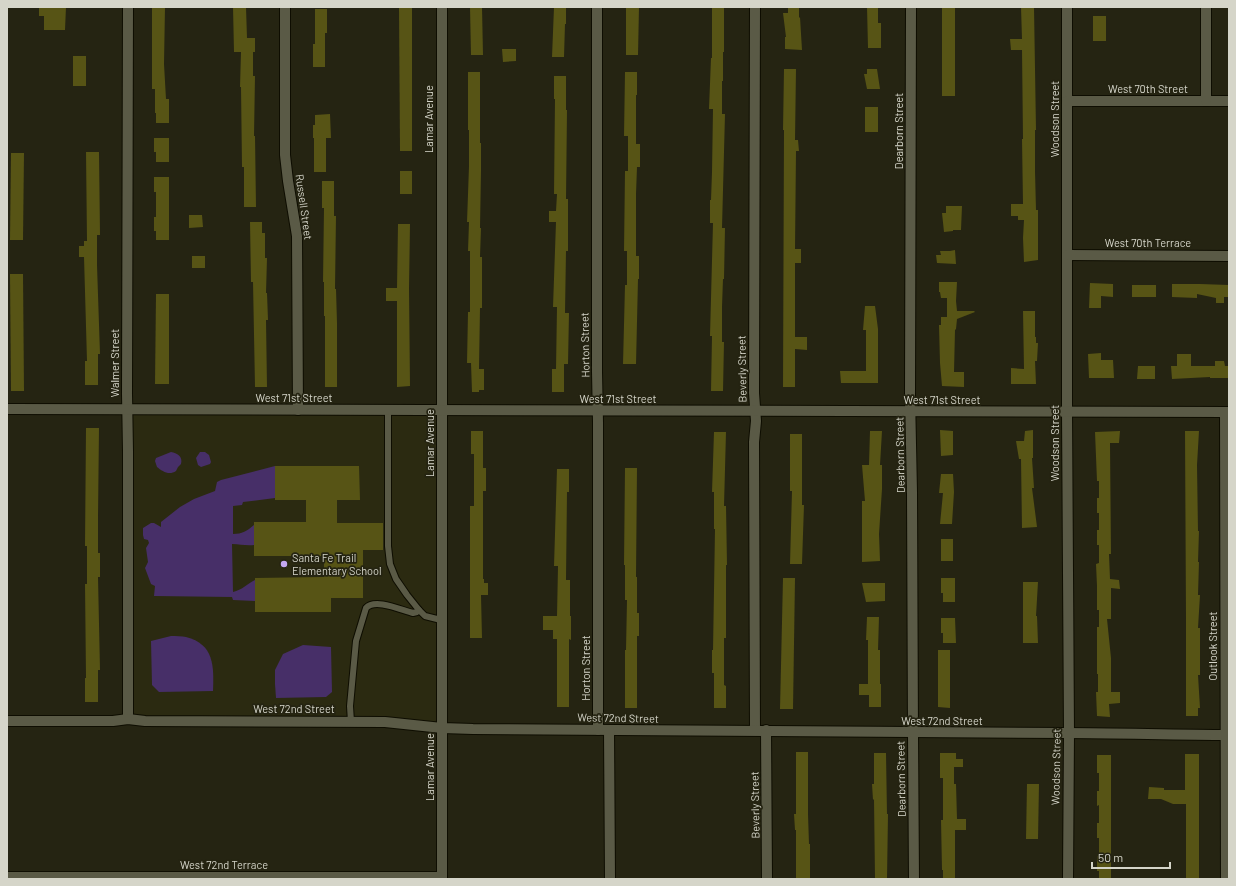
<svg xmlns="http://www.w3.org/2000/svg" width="1236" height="886" viewBox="0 0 1236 886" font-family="Barlow,sans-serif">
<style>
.built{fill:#2b2a11}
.green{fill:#472f68}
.building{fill:#575415}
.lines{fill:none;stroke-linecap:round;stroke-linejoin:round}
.service-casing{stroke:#0e0d01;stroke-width:8}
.minor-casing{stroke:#0e0d01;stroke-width:12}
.tertiary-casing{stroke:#0e0d01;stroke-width:12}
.service{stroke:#5a5a46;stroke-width:6}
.minor{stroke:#5a5a46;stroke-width:10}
.tertiary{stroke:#5a5a46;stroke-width:10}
.poi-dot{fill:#c4a7f1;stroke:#252412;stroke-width:1.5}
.labels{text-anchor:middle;stroke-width:3.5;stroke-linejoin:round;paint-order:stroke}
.street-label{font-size:11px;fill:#d5d5c9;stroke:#252412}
.poi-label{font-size:11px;fill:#d5d5c9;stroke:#252412;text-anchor:start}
</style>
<rect width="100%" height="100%" fill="#252412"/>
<polygon class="built" points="131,412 436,414 437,720 429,723 143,718 131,714"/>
<g class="green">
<path d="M171,452C177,453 183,456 181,464L178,467L176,471C169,476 162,471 157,467L155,461L156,458Z"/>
<polygon points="200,452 205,452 209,455 211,462 210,464 201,467 198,465 196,458"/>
<path d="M275,466V498L243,502L242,505L233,506V534C242,534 247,531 254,525V545C246,546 240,544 232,544L233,592C242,590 247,584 255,580V601L233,600L232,597L154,596L155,586L151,584L145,568L148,562L146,548L149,543L148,540L144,539L143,535V528L151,523H154L161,527V522L180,507L194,499L215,491L217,482L221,480Z"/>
<path d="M171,636C176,636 182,636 186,637C214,644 214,666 213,691L159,692L152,685L151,641Z"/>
<polygon points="303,645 331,647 332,692 326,697 276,698 275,684 275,670 283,654"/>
</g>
<g class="building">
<polygon points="39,7 66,7 65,30 44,30 44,16 39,16"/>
<polygon points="152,7 165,7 164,64 166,99 169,99 169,123 156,123 156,113 155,113 155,89 152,89"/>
<polygon points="233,7 246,7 247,38 255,38 255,52 253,52 253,76 255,76 254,136 255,136 256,207 244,207 244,167 242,167 241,87 240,87 241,52 234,52"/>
<polygon points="399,7 412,7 412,151 400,151"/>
<polygon points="470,7 482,7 483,55 471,55"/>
<polygon points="554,7 566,7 566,24 565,24 564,57 552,57"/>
<polygon points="626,7 639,7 638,55 626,55"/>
<polygon points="712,7 724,7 724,52 723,52 723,81 722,81 722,114 725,114 722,228 725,228 724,279 723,279 722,307 722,342 724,342 723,391 711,391 712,336 710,336 713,223 710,223 710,200 711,200 712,172 713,109 709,109 711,58 712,58"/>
<polygon points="788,7 799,7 799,18 800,17 802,50 785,49 785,37 786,37 783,13 788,13"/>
<polygon points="867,7 878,7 878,23 881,23 881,48 868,48"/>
<rect x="942" y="7" width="13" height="89"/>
<polygon points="1021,7 1034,7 1036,130 1035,130 1035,171 1036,210 1038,210 1038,260 1024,262 1023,238 1024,220 1018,220 1018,216 1011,216 1011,204 1023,204 1022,139 1023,139 1022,50 1011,50 1010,39 1022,39"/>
<polygon points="315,9 327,9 327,33 325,33 325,67 313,67 313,44 315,44"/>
<rect x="1093" y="16" width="13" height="25"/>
<polygon points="502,49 516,49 516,61 503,62"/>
<rect x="73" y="56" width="13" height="30"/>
<polygon points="784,69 796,69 795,140 798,140 799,151 796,151 795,249 801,249 801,263 795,263 795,337 807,337 807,350 795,349 795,387 783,387 784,130 783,130"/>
<polygon points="867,69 877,69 880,89 867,89 864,74 867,74"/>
<polygon points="468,72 480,72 480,143 481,143 481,171 480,228 481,228 480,257 482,257 482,308 480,308 479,369 484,369 484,390 479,390 479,392 472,392 471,363 467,363 468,312 470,312 470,251 468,251 469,222 467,222 469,166 469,130 468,130"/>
<polygon points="625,72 637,72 637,95 636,95 636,144 640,144 640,167 637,167 636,194 636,256 639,256 639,279 638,279 636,364 623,364 625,285 627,285 627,251 624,251 625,171 628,171 628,136 624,136"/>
<polygon points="554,76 566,76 566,110 567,110 566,199 568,199 568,251 566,251 565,313 569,313 568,364 564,364 564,392 552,392 552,369 556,369 557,307 553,307 556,222 549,222 549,211 556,211 557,194 554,194 555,99 554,99"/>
<rect x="865" y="107" width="13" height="25"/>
<polygon points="330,114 331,138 326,138 326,172 314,172 314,138 313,138 313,125 315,125 315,115"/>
<polygon points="154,138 169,138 169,162 156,162 156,152 154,152"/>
<polygon points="86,152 99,152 100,235 97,235 97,265 100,354 98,354 98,385 85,385 85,361 87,361 84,257 79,257 79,246 84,246 84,241 87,241"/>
<polygon points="11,153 24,153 23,240 10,240"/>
<rect x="400" y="171" width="12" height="23"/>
<polygon points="154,177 169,177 169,240 156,240 156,231 154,231 154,217 156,217 156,192 154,192"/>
<polygon points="322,181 334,181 334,216 336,216 335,289 336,289 337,323 337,387 325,387 325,316 324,316 324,282 323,282 324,208 322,208"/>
<polygon points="946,206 962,206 961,230 953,230 953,231 944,232 942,213 946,213"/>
<polygon points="189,215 202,215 203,227 189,228"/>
<polygon points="250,222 262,222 262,233 265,233 265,258 267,258 266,293 267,293 268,320 266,320 267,387 255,387 253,282 251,282"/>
<polygon points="398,224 410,224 409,288 410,386 397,387 397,301 386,301 386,288 397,288"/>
<polygon points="955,250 956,264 937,263 936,255 941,255 940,251 950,251"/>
<rect x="192" y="256" width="13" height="12"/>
<polygon points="10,274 23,274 24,391 11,391"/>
<polygon points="939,282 957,282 956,301 957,311 974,311 975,312 957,319 956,329 955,330 954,372 964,372 964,387 942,386 940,363 939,325 941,325 941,317 947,317 947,298 941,298 940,292 939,292"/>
<polygon points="1090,283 1113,284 1113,297 1101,296 1101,308 1089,308"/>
<polygon points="1172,284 1200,284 1229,285 1229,297 1224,297 1224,303 1216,303 1216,298 1197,294 1197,298 1172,297"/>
<rect x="1132" y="285" width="24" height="12"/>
<polygon points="156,294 169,294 169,384 155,384"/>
<polygon points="865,306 875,306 878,329 878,383 841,383 840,371 866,371 866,330 863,330"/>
<polygon points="1023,311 1035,311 1035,337 1036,337 1036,343 1038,343 1037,361 1035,361 1036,384 1011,384 1011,368 1024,369"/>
<polygon points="1101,353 1101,360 1113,360 1114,378 1089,378 1088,354"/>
<polygon points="1177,354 1191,354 1191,366 1215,366 1215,361 1224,361 1225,366 1229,366 1229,378 1210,378 1210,377 1172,379 1171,366 1177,366"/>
<polygon points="1138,366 1155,366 1155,379 1137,379"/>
<polygon points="86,428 99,428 98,517 98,553 100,553 100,577 98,577 100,670 98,670 98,702 85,702 85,678 86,678 85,584 87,584 87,546 85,546"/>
<polygon points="940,430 953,431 953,455 941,456"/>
<polygon points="1033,430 1033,458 1032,458 1034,488 1032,488 1037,527 1022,528 1021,459 1019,459 1016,441 1024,441 1025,431"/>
<polygon points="471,431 483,431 483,468 486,468 486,491 483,491 483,579 484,579 484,583 488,583 488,595 481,595 482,638 470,638 470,506 474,506 474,454 471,454"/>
<polygon points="870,431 882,431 880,465 882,465 882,489 879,534 880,561 862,562 862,501 865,501 862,465 869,465"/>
<polygon points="1120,431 1119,443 1110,443 1111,554 1109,554 1110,579 1119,580 1120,589 1111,588 1111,619 1107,619 1111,658 1111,692 1120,692 1120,703 1109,704 1110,717 1097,716 1096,692 1098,692 1098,674 1097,674 1097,627 1099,627 1099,610 1097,610 1097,586 1096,564 1099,563 1099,545 1097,545 1097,530 1099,530 1099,513 1097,513 1097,498 1099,498 1099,481 1097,481 1095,432"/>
<polygon points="1185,431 1199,431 1197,465 1198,531 1199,531 1198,562 1199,562 1198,595 1200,595 1198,628 1200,628 1200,675 1198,675 1200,708 1198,708 1198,716 1186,716 1186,620"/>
<polygon points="714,432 726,432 724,506 726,506 727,565 726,565 726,638 724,638 724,685 726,686 726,708 714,708 714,673 712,673 712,650 713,650 715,529 714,529 714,492 712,492"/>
<polygon points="790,434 802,434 802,505 804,505 802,564 790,564 792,491 790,491"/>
<polygon points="275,466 359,466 360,500 337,500 337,523 383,523 383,550 363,550 363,598 331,598 331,612 255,612 255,578 324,577 324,556 254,556 254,522 306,522 306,500 275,500"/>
<polygon points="625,468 637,468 636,577 637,577 637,613 639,613 639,636 637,636 637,708 625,708 625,650 626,650 627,600 625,600 625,565 624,565"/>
<polygon points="557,469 569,469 569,492 567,492 566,580 570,580 570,616 571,616 571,640 569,639 569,707 557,707 557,639 553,639 553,630 543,630 543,616 557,616 558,566 554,566"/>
<polygon points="941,474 953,474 954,492 952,524 940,524 943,493 939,493"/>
<rect x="941" y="539" width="12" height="22"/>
<polygon points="783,578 795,578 793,709 780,709"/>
<polygon points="941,578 955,578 955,602 943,602 943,593 941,593"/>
<polygon points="1023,582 1038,582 1036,616 1037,616 1038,643 1023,643"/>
<polygon points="862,583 885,583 885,601 866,602"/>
<polygon points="867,617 879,617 878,650 880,650 880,684 881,684 881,707 869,707 869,695 859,695 859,684 868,684 868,640 866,640"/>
<polygon points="941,618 955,618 956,643 943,643 943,633 941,633"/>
<polygon points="938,650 950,650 950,708 938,707"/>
<polygon points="796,752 808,752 808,814 809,844 810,844 810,879 796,879 796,830 795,830 794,814 796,814"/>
<polygon points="874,753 886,753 887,814 888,814 887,879 875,879 874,799 873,800 872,784 874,784"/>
<polygon points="940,753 956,753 956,759 963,759 963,767 954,767 954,784 956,784 957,819 966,819 966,830 955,830 955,879 943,879 943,870 942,870 941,820 943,820 943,778 940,778"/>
<polygon points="1185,754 1199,754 1199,879 1186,879 1186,804 1173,804 1161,799 1148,799 1149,787 1164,788 1164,790 1185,790"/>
<polygon points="1097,755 1111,755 1111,879 1099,879 1099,871 1097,871 1097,856 1099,856 1099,838 1097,838 1097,823 1099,823 1099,805 1097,806 1097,791 1099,791 1099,773 1097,773"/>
<polygon points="1027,784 1039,784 1038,839 1026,839"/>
</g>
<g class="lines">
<defs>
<g id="service">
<polyline points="388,410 388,546 390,564 396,579 407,595 419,610 425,616 441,620"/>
<path d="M351,722L350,706L356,641L366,608C375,598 401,610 413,613L417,612L419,610"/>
</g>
<g id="minor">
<polyline points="285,7 285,155 288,181 297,236 298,410"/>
<polyline points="597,7 597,372 598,422 598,730"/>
<polyline points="755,7 754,393 756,421 754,442 755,730"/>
<polyline points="911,7 910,396 912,492 913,733 914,879"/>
<polyline points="1067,7 1067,412 1069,733 1068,879"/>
<polyline points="1067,101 1229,101"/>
<polyline points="1206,101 1206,8"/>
<polyline points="1068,255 1229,256"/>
<polyline points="1225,412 1226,879"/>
<polyline points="128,719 128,451 127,394 128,7"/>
<path d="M7,721H113L128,719L145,721L385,722L442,728L473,729C671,730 868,732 1066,733C1120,733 1175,735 1229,735"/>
<polyline points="609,730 610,879"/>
<polyline points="766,730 767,879"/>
<polyline points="7,877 442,877"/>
</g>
<g id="tertiary">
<polyline points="442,7 442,879"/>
<polyline points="7,409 1229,412"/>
</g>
</defs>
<use href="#service" class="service-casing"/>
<use href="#minor" class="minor-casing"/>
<use href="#tertiary" class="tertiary-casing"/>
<use href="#service" class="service"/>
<use href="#minor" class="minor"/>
<use href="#tertiary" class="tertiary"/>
</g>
<circle class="poi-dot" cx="284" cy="564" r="4"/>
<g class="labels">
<g class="street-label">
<text x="1148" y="93">West 70th Street</text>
<text transform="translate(429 119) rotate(-90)" y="4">Lamar Avenue</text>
<text transform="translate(1055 119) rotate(-90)" y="4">Woodson Street</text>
<text transform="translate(899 131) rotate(-90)" y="4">Dearborn Street</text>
<text transform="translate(304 207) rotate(82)" y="4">Russell Street</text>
<text x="1148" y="247">West 70th Terrace</text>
<text transform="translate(585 345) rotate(-91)" y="4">Horton Street</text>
<text transform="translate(115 363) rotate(-90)" y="4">Walmer Street</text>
<text transform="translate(742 369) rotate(-91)" y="4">Beverly Street</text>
<text x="294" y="402">West 71st Street</text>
<text x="618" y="403">West 71st Street</text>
<text x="942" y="404">West 71st Street</text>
<text transform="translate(430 443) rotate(-90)" y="4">Lamar Avenue</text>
<text transform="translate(1055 443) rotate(-90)" y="4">Woodson Street</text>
<text transform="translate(900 455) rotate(-91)" y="4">Dearborn Street</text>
<text transform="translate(1213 646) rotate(-90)" y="4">Outlook Street</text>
<text transform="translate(586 668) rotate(-90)" y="4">Horton Street</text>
<text x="294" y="713">West 72nd Street</text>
<text transform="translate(618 718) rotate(1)" y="4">West 72nd Street</text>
<text x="942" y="725">West 72nd Street</text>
<text transform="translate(430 767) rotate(-90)" y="4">Lamar Avenue</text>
<text transform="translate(1056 767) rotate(-89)" y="4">Woodson Street</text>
<text transform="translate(901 779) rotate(-91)" y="4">Dearborn Street</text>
<text transform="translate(755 805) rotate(-91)" y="4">Beverly Street</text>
<text x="224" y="869">West 72nd Terrace</text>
</g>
<g class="poi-label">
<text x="292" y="562">Santa Fe Trail<tspan x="292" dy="13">Elementary School</tspan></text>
</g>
</g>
<rect width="1236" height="886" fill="none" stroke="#d5d5c9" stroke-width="16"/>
<path d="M1092 862v6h78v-6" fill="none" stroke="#d5d5c9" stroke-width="2"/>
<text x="1098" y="862" font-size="12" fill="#d5d5c9" stroke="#252412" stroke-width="3" paint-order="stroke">50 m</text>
</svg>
